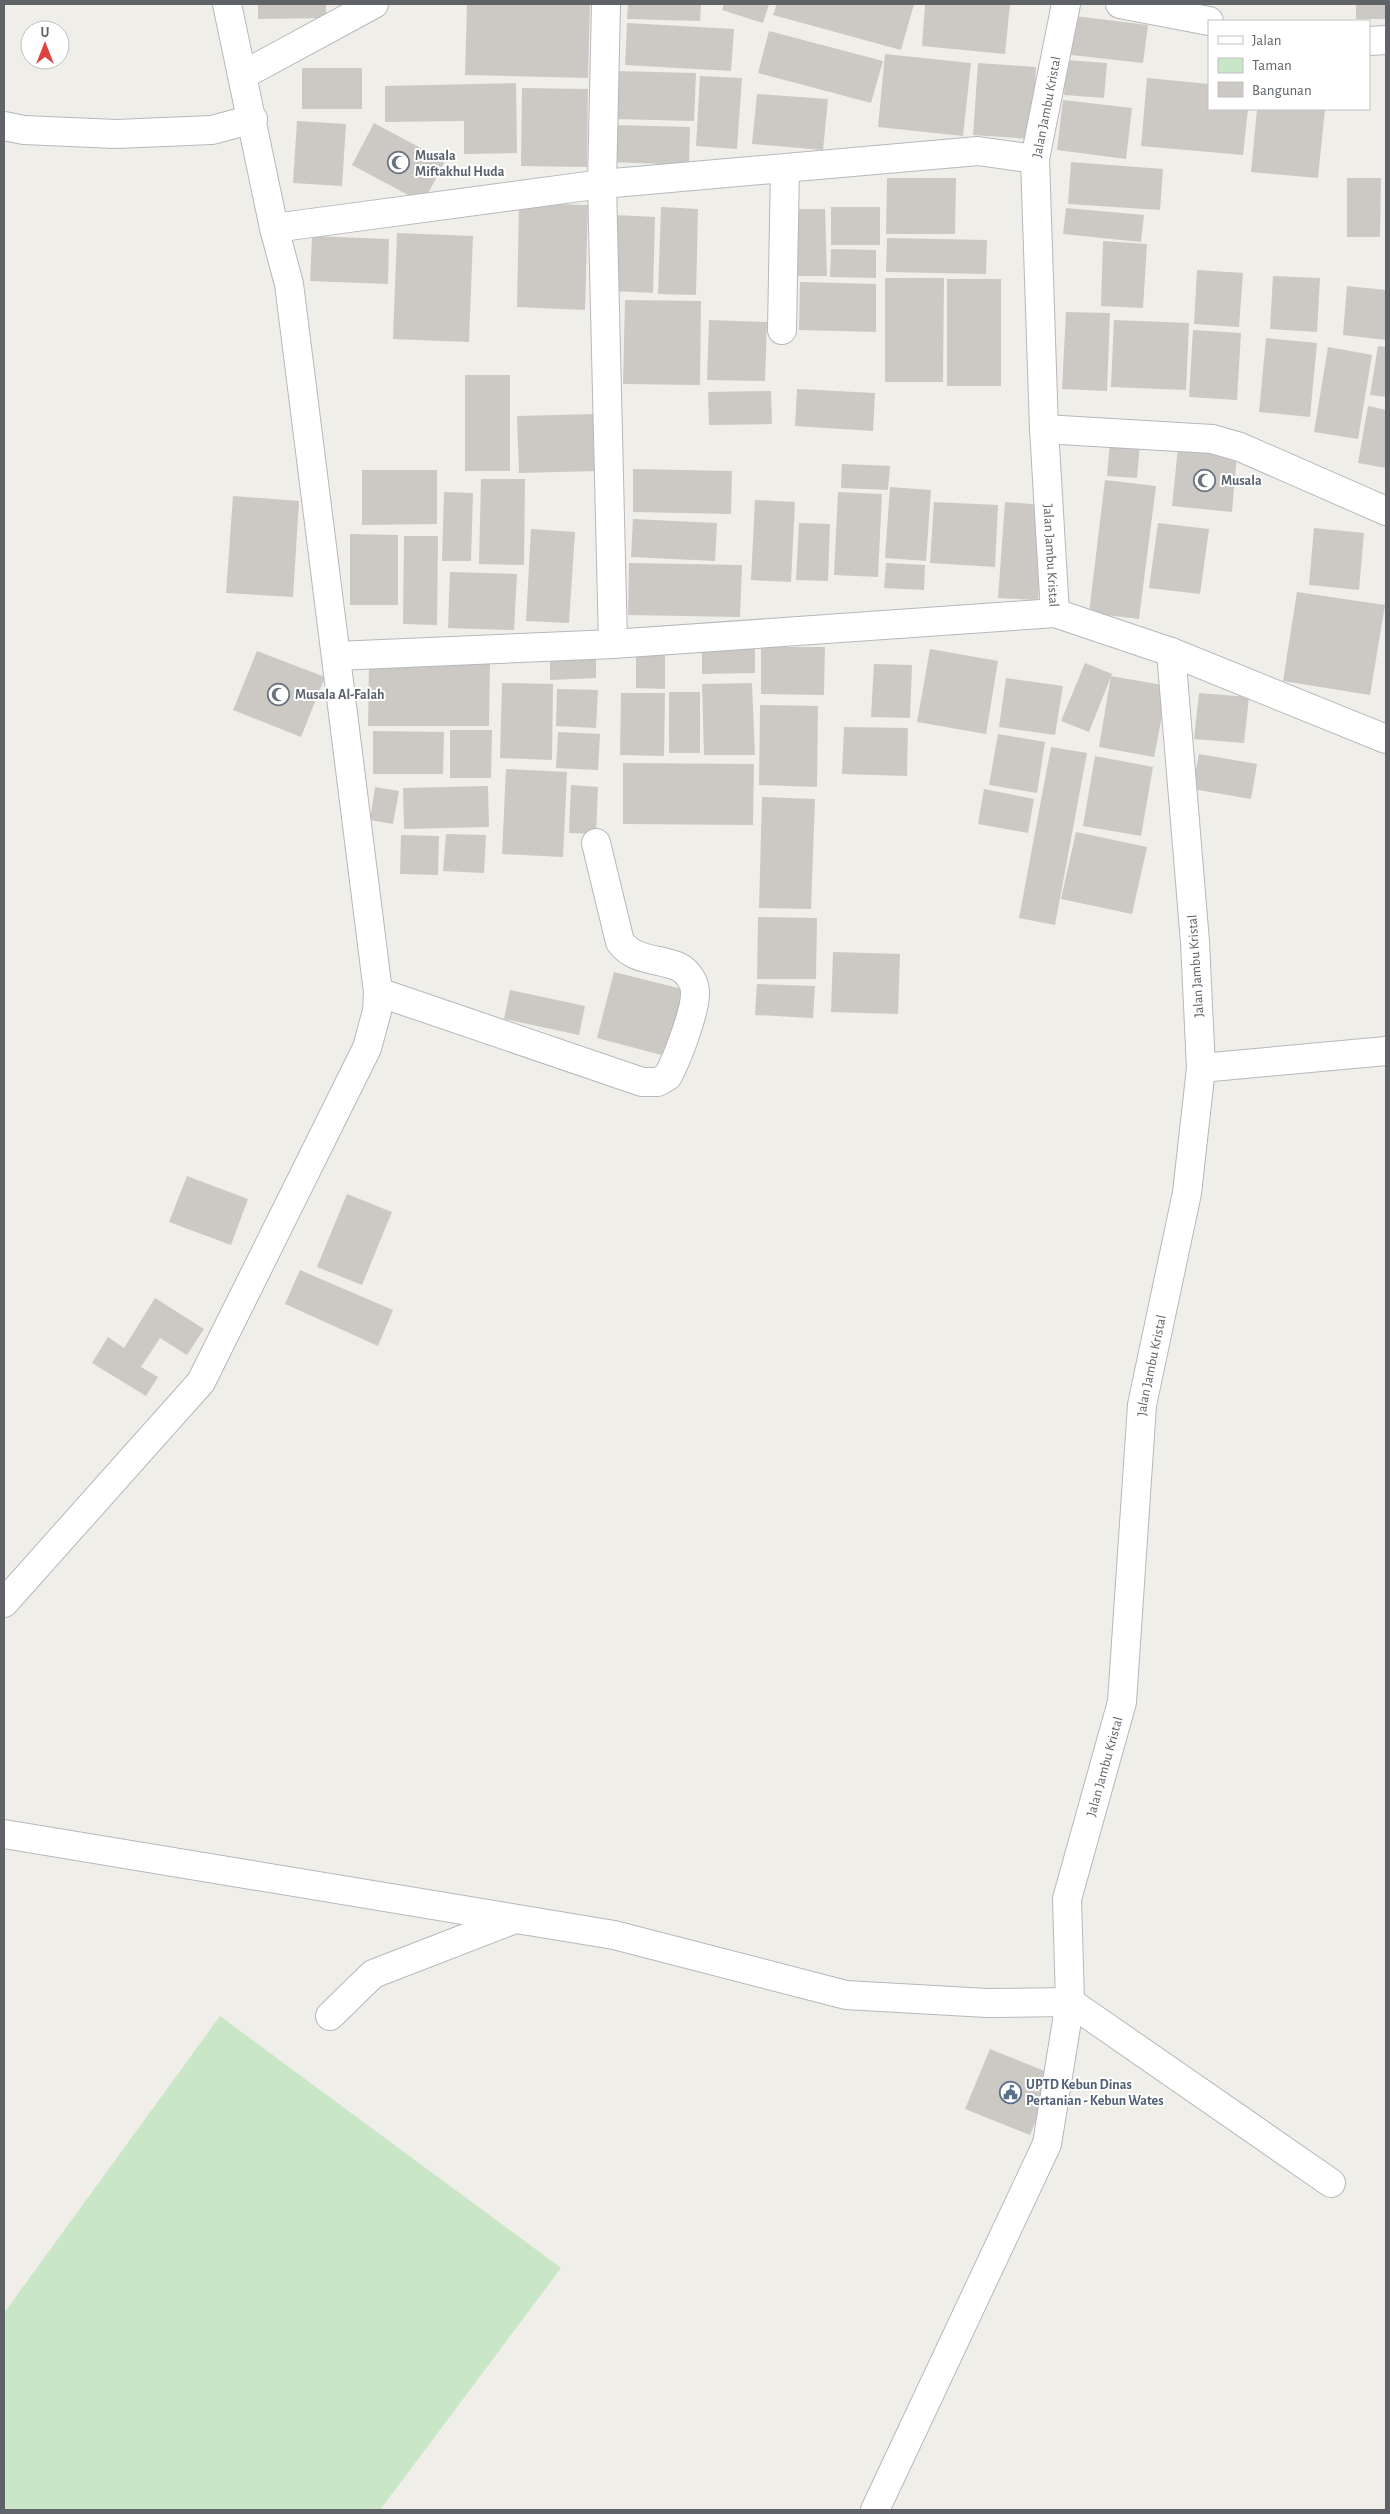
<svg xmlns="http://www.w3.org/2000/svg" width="1390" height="2514" viewBox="0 0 1390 2514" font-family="'Alegreya Sans',sans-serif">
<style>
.green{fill:#c9e6c7}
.building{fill:#ccc9c5}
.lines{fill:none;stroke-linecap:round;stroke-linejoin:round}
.minor-casing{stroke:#b5b8bc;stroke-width:30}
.minor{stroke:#fff;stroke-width:28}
.labels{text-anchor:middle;stroke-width:4;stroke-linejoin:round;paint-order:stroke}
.street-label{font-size:14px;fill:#5f6367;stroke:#fff}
.worship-label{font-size:14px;font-weight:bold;fill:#5b616d;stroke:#fff;text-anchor:start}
.service-label{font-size:14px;font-weight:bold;fill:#4e5e75;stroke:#fff;text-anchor:start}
</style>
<rect width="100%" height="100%" fill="#f0eee8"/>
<polygon class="green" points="220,2016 561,2268 380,2510 4,2510 4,2313"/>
<g class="building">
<polygon points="258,4 326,4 326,18 258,19"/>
<polygon points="467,4 590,4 588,78 465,75"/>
<polygon points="628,4 701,4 700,21 627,19"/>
<polygon points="724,4 769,4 763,23 722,10"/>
<polygon points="777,4 914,4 901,50 773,15"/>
<polygon points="925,4 1010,4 1005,54 922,46"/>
<rect x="1356" y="4" width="30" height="15"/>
<polygon points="1075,16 1148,25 1143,63 1071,55"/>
<polygon points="627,23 734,29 731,71 625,65"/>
<polygon points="769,31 883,61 871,103 758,73"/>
<polygon points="885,54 971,63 963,136 878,127"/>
<polygon points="1067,60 1107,63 1104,98 1064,95"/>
<polygon points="978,63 1036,67 1032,139 973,135"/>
<rect x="302" y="68" width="60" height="41"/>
<polygon points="615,71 696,73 694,121 614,119"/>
<polygon points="700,76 742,78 737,149 696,146"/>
<polygon points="1147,78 1209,84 1209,109 1248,109 1243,155 1141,146"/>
<polygon points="516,83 517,153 464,154 464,121 385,122 385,86"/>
<polygon points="522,88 588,89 587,167 521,166"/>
<polygon points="757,94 828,99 823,150 752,144"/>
<polygon points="1063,100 1132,108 1126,159 1057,150"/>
<polygon points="1257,109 1325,109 1318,178 1251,172"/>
<polygon points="297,121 346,124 342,186 293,183"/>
<polygon points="374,123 445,161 423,203 352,165"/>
<polygon points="613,125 690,127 689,165 611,162"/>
<polygon points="1071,162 1163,169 1160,210 1068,204"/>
<polygon points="887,178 956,178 955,234 886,234"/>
<polygon points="1347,178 1381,178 1380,237 1347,237"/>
<polygon points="519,203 588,205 585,310 517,307"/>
<polygon points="661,207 698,209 696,295 658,294"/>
<rect x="831" y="207" width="49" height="38"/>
<polygon points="1066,208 1144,215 1141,242 1063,234"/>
<polygon points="790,209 825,209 827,276 790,276"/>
<polygon points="615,215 655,217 653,293 613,291"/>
<polygon points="397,233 473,236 469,342 393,339"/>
<polygon points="312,236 389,239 388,284 310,281"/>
<polygon points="887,238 987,240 986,274 886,272"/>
<polygon points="1103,241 1147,244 1143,308 1101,306"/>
<polygon points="831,249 876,250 876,278 830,277"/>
<polygon points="1197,270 1243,273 1239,327 1194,324"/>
<polygon points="1273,276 1320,278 1317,332 1270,329"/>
<polygon points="885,278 944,278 943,382 885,382"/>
<rect x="947" y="279" width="54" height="107"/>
<polygon points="800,282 876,284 876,332 799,330"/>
<polygon points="1347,286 1386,290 1386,340 1343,335"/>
<polygon points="625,300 701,301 700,385 623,384"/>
<polygon points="1066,312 1110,313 1107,391 1062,389"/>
<polygon points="709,320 767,322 765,381 707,380"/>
<polygon points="1114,320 1189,323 1186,390 1111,387"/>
<polygon points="1193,330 1241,333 1237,400 1189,397"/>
<polygon points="1266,338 1317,343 1310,417 1259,412"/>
<polygon points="1378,346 1386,347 1386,397 1370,395"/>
<polygon points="1328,347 1372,355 1358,439 1314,432"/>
<rect x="465" y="375" width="45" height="96"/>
<polygon points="797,389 875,393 873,431 795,426"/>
<polygon points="771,391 772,424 709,425 708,392"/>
<polygon points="1368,406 1386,410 1386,468 1358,463"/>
<polygon points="596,414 598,471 519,473 517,416"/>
<polygon points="1110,441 1140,443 1137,478 1107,476"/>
<polygon points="1178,448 1237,454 1232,512 1172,506"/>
<polygon points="842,464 890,466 888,490 841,488"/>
<polygon points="633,469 732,471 731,514 633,512"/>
<polygon points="362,470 437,470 437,524 362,525"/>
<polygon points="481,479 525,479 524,565 479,564"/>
<polygon points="1105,480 1156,486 1139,619 1089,613"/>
<polygon points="890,487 931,490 926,561 885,558"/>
<polygon points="444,492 473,493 471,561 442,561"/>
<polygon points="838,492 882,494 878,577 834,575"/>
<polygon points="233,496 299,501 293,597 226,593"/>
<polygon points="755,500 795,502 791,582 751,580"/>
<polygon points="934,502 998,505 995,567 930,563"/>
<polygon points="1005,502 1045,505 1038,600 998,598"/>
<polygon points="633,519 717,523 715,561 631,557"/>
<polygon points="799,523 830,524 828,581 796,580"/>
<polygon points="1158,523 1209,529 1200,594 1149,588"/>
<polygon points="1314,528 1364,533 1359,590 1309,585"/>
<polygon points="531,529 575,532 569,623 526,621"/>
<polygon points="350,534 398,535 398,605 350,605"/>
<polygon points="404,536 438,536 437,625 403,624"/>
<polygon points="629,563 742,565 740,617 628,615"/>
<polygon points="886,563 925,565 924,590 884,588"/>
<polygon points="450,572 517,574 514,630 448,628"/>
<polygon points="1297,592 1385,605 1370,695 1283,681"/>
<polygon points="755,641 755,673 702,674 702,642"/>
<polygon points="761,647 825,647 824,695 761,694"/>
<polygon points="636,649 665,650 665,689 636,688"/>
<polygon points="930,649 998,661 986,734 917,722"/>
<polygon points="257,651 325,677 301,737 233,710"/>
<polygon points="550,653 596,653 596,678 550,680"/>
<polygon points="369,662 490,663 489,726 368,726"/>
<polygon points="1085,663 1112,674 1089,732 1061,721"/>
<polygon points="874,664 912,665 910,718 871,717"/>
<polygon points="1111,676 1168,686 1154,757 1099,747"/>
<polygon points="1006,678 1063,686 1055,735 999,727"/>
<polygon points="502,683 553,684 552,760 500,758"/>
<polygon points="752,683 755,755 704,755 702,684"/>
<polygon points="557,689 598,690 596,728 556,726"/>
<rect x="669" y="692" width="31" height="61"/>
<polygon points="621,693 665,693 664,756 620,755"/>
<polygon points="1199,693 1249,697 1244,743 1194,739"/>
<polygon points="760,705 818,706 817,787 759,785"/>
<polygon points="844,727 908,728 907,776 842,774"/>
<polygon points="450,730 492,730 491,778 450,778"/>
<polygon points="373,731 444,732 443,774 373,774"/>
<polygon points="558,732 600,734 598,770 556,768"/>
<polygon points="998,734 1045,742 1037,793 989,785"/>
<polygon points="1051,747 1087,753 1055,925 1019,918"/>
<polygon points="1199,754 1257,764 1251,799 1192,789"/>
<polygon points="1095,756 1153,767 1141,836 1083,826"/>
<polygon points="623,763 754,764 753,825 623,824"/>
<polygon points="506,769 567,772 563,857 502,854"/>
<polygon points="571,785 598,787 596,834 569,833"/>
<polygon points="488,786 489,827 404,829 403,788"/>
<polygon points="375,787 399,791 393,824 370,820"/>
<polygon points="984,789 1034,799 1028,833 978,824"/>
<polygon points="762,797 815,799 811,909 759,908"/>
<polygon points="1076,832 1147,847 1132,914 1061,899"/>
<polygon points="446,834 486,835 484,873 443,871"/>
<polygon points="401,835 439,836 438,875 400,874"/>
<polygon points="758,917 817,918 816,979 757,979"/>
<polygon points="833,952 900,954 898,1014 831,1012"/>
<polygon points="614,972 686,990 669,1057 597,1038"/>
<polygon points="757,984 815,986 813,1018 755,1015"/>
<polygon points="510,990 585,1006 579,1035 504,1019"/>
<polygon points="187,1176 248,1199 231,1245 169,1222"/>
<polygon points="347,1194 392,1212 362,1285 317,1267"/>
<polygon points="300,1270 393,1310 378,1346 285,1304"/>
<polygon points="155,1298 204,1329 187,1355 160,1338 141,1367 158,1377 146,1396 92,1363 108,1337 124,1348"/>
<polygon points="990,2049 1055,2075 1030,2135 965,2109"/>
</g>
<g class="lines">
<defs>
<g id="minor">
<polyline points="606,4 602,184 613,644"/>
<path id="s1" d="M1066,4L1035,159L1044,429L1055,613L1171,652L1386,739"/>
<polyline points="1120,4 1209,21"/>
<polyline points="1369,41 1386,40"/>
<polyline points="243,75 374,4"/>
<polyline points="4,126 24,130 116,134 212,130 253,119"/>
<polyline points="274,228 602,184 978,151 1035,159"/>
<polyline points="782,330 785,169"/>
<polyline points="1044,429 1212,439 1240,447 1386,511"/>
<polyline points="336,656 613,644 1055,613"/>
<path d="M378,992L642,1082H658L668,1076C677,1059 696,1010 695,992C695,982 687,971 679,967C659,958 635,962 620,942L596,843"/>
<polyline points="1201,1068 1386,1051"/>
<polyline points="4,1603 201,1382 367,1048 377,1011 378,992 289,284 274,228 227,4"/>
<polyline points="4,1834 614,1935 846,1995 987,2003 1070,2002 1331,2183"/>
<polyline points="330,2016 373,1974 515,1919"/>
<path id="s2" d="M875,2510L1047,2144L1070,2002L1067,1899L1122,1702L1142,1405L1187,1193L1201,1068L1195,942L1171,652"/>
</g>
</defs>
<use href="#minor" class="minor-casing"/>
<use href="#minor" class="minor"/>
</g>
<defs>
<symbol id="mosque-ring" viewBox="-11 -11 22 22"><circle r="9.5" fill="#fff" stroke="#6b7280" stroke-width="1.5"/><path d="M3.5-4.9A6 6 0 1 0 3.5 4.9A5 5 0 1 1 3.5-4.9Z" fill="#6b7280"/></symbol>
<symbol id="civic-ring" viewBox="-11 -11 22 22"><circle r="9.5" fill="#fff" stroke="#5c6f8a" stroke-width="1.5"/><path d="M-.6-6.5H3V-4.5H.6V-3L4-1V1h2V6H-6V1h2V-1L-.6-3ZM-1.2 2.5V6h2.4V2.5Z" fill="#5c6f8a"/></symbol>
</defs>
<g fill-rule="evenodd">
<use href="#mosque-ring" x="386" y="150" width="25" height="25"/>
<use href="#mosque-ring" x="1192" y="468" width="25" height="25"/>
<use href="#mosque-ring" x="266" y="682" width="25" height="25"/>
<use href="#civic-ring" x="998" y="2080" width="25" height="25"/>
</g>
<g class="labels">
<g class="street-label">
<text transform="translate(1046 107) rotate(-79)" y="5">Jalan Jambu Kristal</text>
<text dy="5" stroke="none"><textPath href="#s1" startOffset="555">Jalan Jambu Kristal</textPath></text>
<text transform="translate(1195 966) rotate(-94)" y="5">Jalan Jambu Kristal</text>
<text dy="5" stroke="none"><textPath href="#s2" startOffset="1194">Jalan Jambu Kristal</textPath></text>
<text dy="5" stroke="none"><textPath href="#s2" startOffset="789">Jalan Jambu Kristal</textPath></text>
</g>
<g class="worship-label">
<text x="415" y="160">Musala<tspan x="415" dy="16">Miftakhul Huda</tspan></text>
<text x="1221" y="485">Musala</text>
<text x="295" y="699">Musala Al-Falah</text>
</g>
<g class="service-label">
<text x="1026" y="2089">UPTD Kebun Dinas<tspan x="1026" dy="16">Pertanian - Kebun Wates</tspan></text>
</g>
</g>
<rect width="1390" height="2514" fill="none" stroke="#5f6367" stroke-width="10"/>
<rect x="1208" y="20" width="162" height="90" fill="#ffffff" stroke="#bfc1c2"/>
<rect x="1218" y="36" width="25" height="8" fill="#ffffff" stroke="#bfc1c2"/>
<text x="1252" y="45" font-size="15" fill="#5f6367">Jalan</text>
<rect x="1218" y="58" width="25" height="15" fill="#c9e6c7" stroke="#bfc1c2"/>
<text x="1252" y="70" font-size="15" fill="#5f6367">Taman</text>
<rect x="1218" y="82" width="25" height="15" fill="#ccc9c5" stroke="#bfc1c2"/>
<text x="1252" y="95" font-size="15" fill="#5f6367">Bangunan</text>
<g transform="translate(45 45)"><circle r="24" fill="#ffffff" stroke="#bfc1c2"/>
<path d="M0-4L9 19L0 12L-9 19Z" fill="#df433f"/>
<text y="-8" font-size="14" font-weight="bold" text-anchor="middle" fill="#5f6367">U</text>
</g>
</svg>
